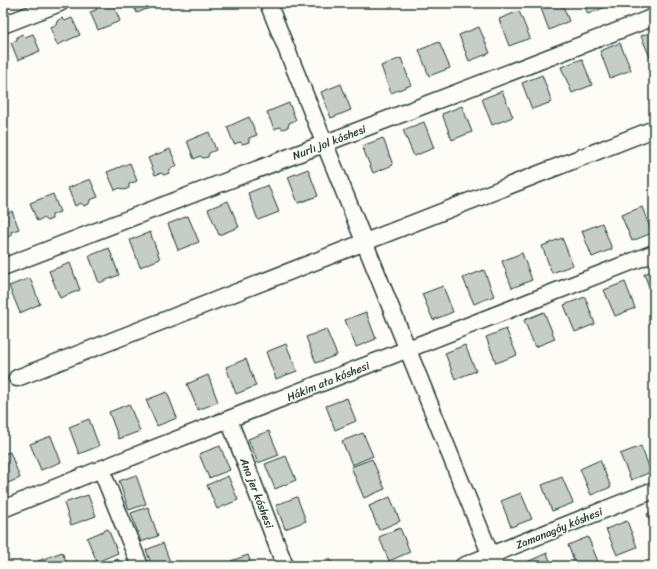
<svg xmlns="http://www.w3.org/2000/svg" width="657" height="569" viewBox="0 0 657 569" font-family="Sriracha,sans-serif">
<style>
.building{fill:#c6cdc7;stroke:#1f3d34}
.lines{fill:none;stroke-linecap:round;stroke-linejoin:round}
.minor-casing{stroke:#1f3d34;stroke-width:19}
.minor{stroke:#fdfcf7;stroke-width:16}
.labels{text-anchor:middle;stroke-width:3.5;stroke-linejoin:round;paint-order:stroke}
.street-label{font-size:11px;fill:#1f3d34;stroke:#fdfcf7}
</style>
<rect width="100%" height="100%" fill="#fdfcf7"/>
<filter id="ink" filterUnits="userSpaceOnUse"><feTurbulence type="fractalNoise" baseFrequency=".025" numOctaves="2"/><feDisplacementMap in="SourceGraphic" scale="8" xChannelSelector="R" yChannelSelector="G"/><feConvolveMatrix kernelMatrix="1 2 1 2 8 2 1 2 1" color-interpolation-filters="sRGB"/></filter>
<g filter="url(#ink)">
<g class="building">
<polygon points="113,3 120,21 98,30 90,12 96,10 97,6 102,4 105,6"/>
<polygon points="132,3 159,3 159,4 137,13"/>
<polygon points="539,3 562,3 569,21 549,30"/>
<polygon points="583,3 607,3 608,6 588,14"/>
<polygon points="519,11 530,38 509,46 499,19"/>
<polygon points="62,18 65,21 72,18 80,35 57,45 50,27 56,25 57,21"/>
<polygon points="479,27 490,53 469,61 459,35"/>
<polygon points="654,31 654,61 652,62 641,36"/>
<polygon points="22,34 25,37 33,34 40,51 18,60 11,43 17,40 17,37"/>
<polygon points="439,42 450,68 429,76 419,50"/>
<polygon points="620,43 631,70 610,78 600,51"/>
<polygon points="401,58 411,85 391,93 381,66"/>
<polygon points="582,59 592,85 572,93 561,67"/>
<polygon points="542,75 552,102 532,109 522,83"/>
<polygon points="341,84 351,110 331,118 321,92"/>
<polygon points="502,91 513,117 492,125 482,99"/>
<polygon points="289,103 296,120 289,123 288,127 283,129 280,127 274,129 267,112"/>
<polygon points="462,106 472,132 452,140 442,114"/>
<polygon points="249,117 257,135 249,138 249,142 243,144 240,142 234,144 227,127"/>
<polygon points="424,122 434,148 414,156 403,130"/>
<polygon points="209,132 216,150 209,153 208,157 203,158 200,156 194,159 187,141"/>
<polygon points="383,138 393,165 373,173 362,146"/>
<polygon points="170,149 177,166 170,169 169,173 164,175 161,173 155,175 148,158"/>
<polygon points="130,163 137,181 129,184 129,188 124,190 120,188 115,190 107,172"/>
<polygon points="308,169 318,196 298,203 288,177"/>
<polygon points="90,179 98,197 90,200 89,204 84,206 81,203 75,206 68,188"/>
<polygon points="268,185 279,212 258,220 248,193"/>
<polygon points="53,194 60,212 52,215 52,219 47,221 43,218 37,221 30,203"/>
<polygon points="228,201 239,227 219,235 208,209"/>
<polygon points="642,207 652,233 632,241 621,215"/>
<polygon points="12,211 19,229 11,232 11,236 6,237 3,236 3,215"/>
<polygon points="188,216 199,242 178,250 168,224"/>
<polygon points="602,223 612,249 592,257 582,231"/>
<polygon points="150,232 160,259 140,267 130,240"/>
<polygon points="562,238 573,265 552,273 542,246"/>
<polygon points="109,248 119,275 99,283 89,256"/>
<polygon points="522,253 532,280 512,288 502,261"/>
<polygon points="70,263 80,290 60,298 49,271"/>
<polygon points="484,270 494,296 474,304 463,278"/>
<polygon points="654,270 654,299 644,274"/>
<polygon points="30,278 40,304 20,313 9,286"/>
<polygon points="625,282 635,308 615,316 604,290"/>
<polygon points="443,286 453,312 433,320 422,294"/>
<polygon points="585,297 595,324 575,332 564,305"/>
<polygon points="366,312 376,339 356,347 345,320"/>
<polygon points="544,312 555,339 535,347 524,320"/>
<polygon points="326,329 337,355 316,363 306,337"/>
<polygon points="506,329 517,355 496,363 486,337"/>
<polygon points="286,344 297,371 276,379 266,352"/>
<polygon points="465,345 476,371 455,379 445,353"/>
<polygon points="246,359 256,386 236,394 226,367"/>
<polygon points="208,375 218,402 198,410 187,384"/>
<polygon points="167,392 177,418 157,426 146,400"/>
<polygon points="347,398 356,421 335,430 326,406"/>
<polygon points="129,404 140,431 119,439 109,412"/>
<polygon points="89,419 99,446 79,454 69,427"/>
<polygon points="269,431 279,455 258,463 248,439"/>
<polygon points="363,433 373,456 352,465 342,441"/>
<polygon points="51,436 61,462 41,470 30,444"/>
<polygon points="220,446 230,470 209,478 199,454"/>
<polygon points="641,446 651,472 631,480 620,454"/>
<polygon points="10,452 20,478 3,485 3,454"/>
<polygon points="286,456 296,480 275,489 265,464"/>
<polygon points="372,459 385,489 364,498 351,467"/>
<polygon points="600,460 611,487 591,495 580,469"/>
<polygon points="136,475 146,504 129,510 119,481"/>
<polygon points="228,476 238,500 217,509 207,485"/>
<polygon points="562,477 573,503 552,511 542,485"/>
<polygon points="521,493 532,519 511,527 501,501"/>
<polygon points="88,495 96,516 71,525 64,503"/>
<polygon points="297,497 306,521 285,529 276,505"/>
<polygon points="390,497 400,521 379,530 369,506"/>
<polygon points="148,507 158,536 141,542 131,513"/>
<polygon points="654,511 654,533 647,514"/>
<polygon points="627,521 637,547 617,555 606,529"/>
<polygon points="400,528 410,552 389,561 379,537"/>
<polygon points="108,529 118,553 97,562 87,538"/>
<polygon points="588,537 599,564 593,566 576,566 568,545"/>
<polygon points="163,543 170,562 158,566 152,566 146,550"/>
<polygon points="62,552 68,566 40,566 38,561"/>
<polygon points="547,553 552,566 529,566 527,562"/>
<polygon points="248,555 252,566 233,566 231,561"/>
<polygon points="330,558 333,566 312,566"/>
<polygon points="118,559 121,566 101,566"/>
</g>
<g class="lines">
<defs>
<g id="minor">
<polyline points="268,3 495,566"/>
<polyline points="3,25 60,3"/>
<polyline points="3,267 654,17"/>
<polyline points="17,378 654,129"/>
<polyline points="229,420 285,566"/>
<polyline points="101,469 140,566"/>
<polyline points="3,509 101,469 654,253"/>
<polyline points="463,566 654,490"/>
</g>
</defs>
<use href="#minor" class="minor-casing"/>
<use href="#minor" class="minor"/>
</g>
</g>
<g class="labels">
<g class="street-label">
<text transform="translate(329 142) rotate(-21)" y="4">Nurlı jol kóshesi</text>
<text transform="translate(328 381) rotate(-22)" y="4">Hákim ata kóshesi</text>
<text transform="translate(257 493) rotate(69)" y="4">Ana jer kóshesi</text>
<text transform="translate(559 528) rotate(-22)" y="4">Zamanagóy kóshesi</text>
</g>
</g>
<rect width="657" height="569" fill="none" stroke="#fdfcf7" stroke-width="16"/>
<rect x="8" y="8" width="641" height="553" fill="none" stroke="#1f3d34" stroke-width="1.5" filter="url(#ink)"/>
</svg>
